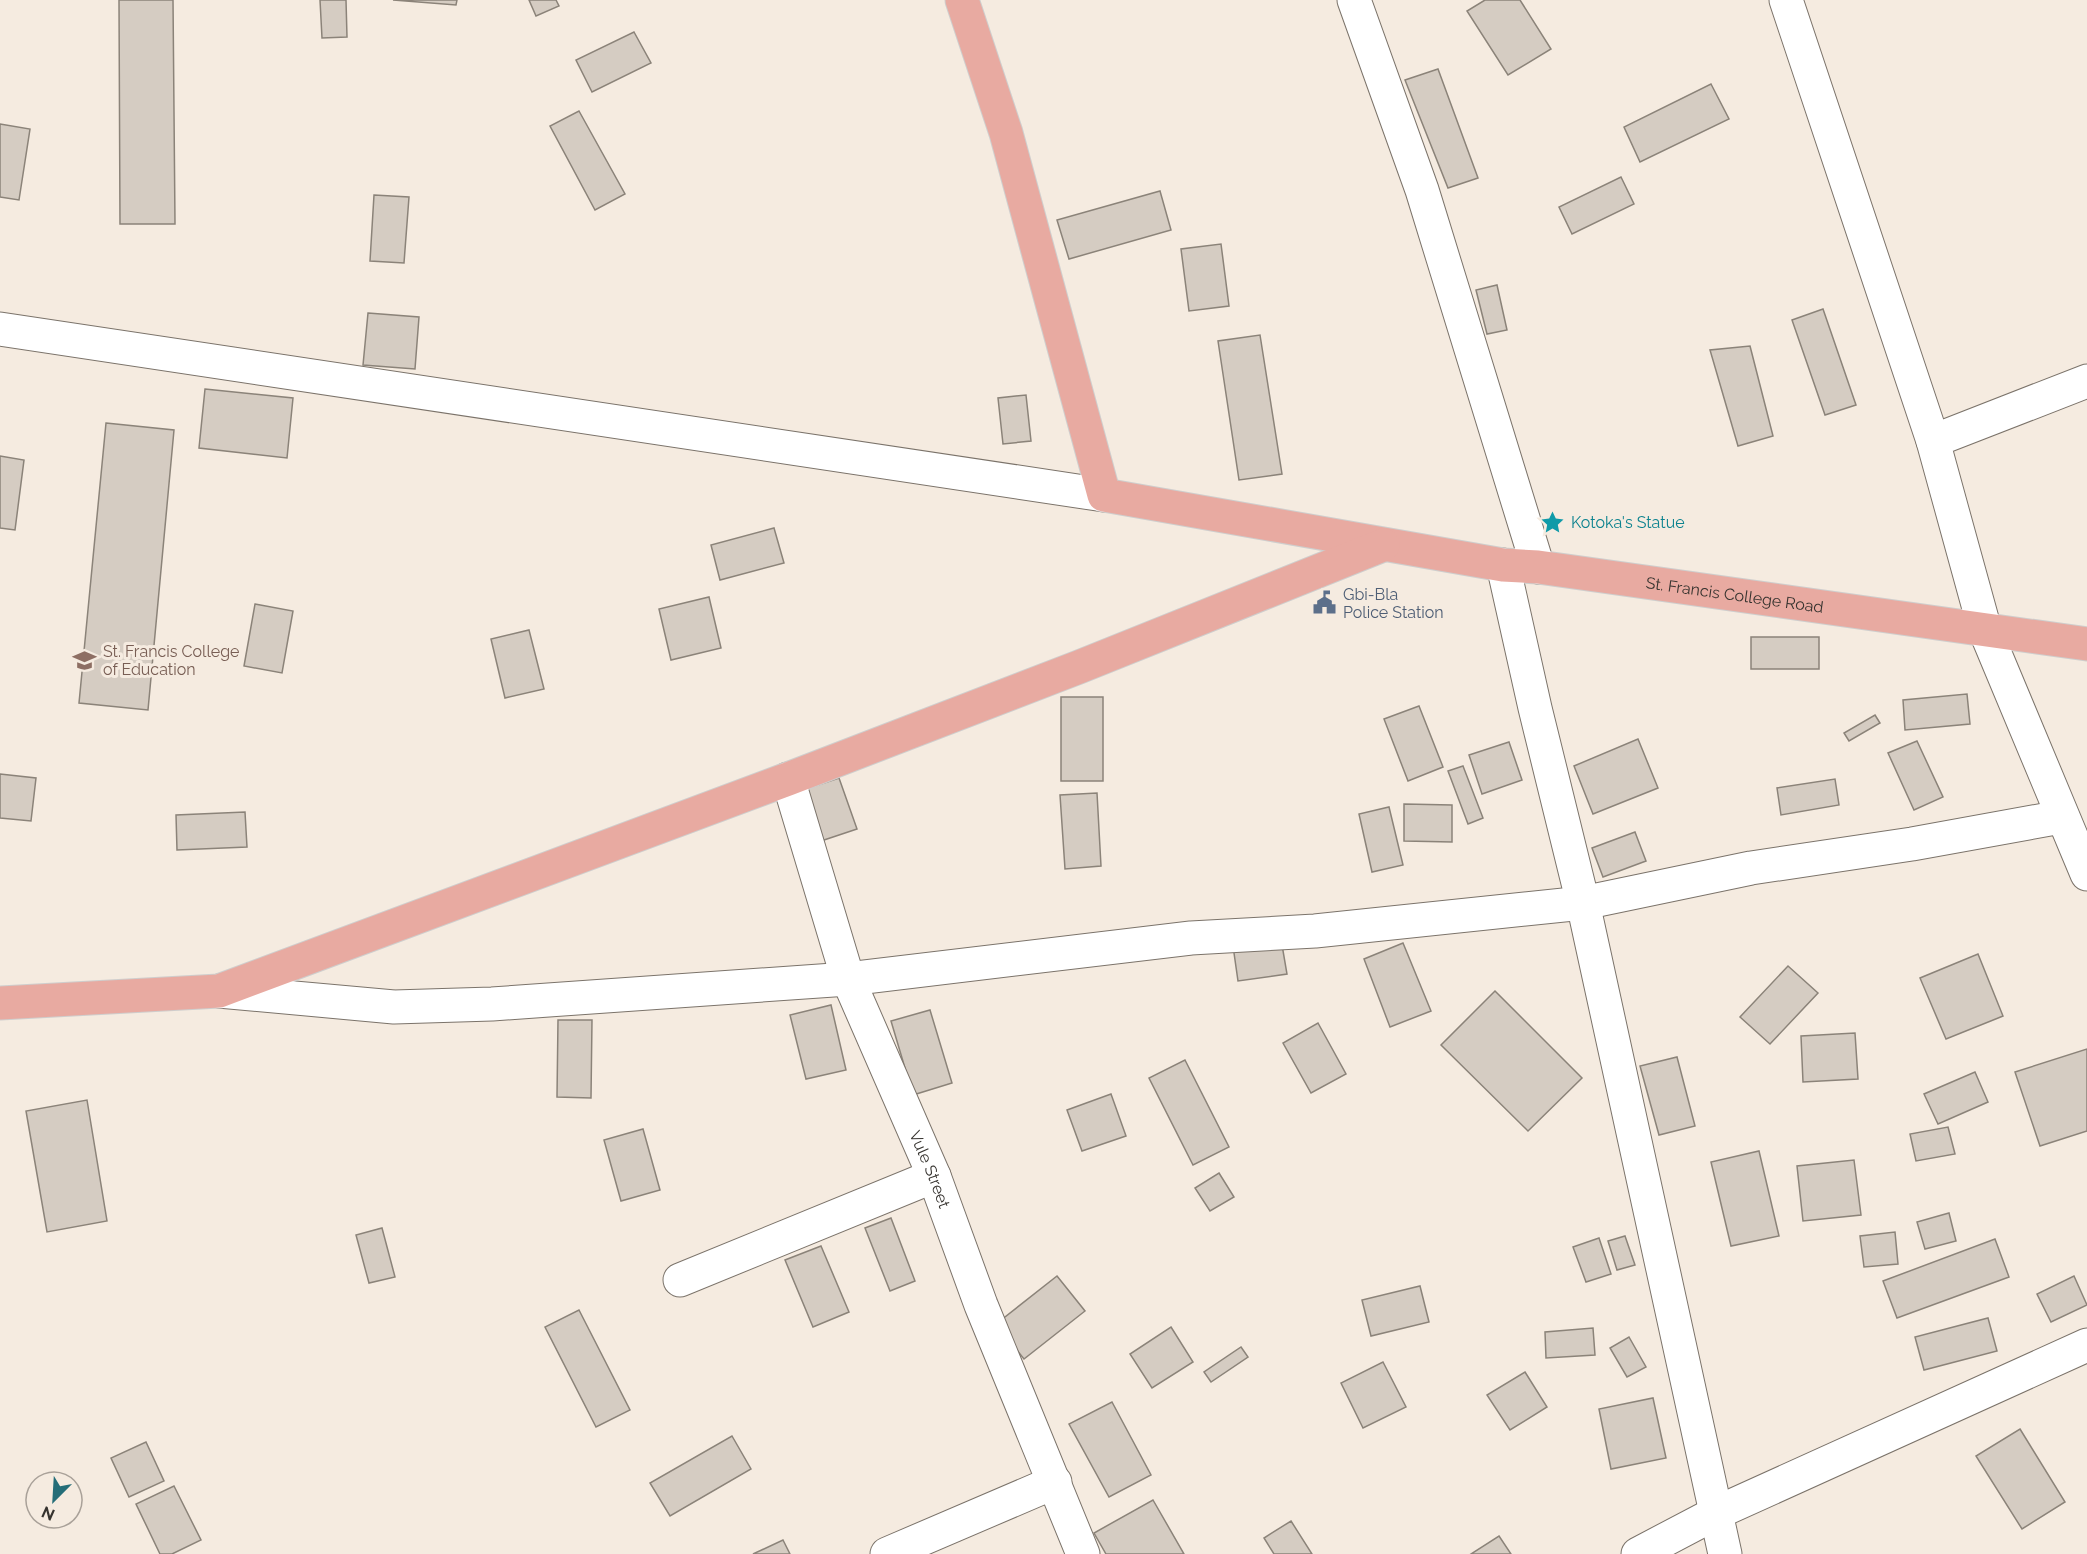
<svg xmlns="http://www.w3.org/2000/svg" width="2087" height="1554" viewBox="0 0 2087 1554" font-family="Raleway,sans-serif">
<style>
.building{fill:#d5ccc2;stroke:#8b8379;stroke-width:1.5}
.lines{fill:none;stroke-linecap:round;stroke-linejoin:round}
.minor-casing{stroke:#7b736a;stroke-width:35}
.major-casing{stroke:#cfcecd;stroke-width:35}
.minor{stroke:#fff;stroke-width:33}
.major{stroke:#e8aaa1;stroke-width:33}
.labels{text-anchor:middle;stroke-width:6;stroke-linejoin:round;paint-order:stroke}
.culture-label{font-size:16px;fill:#0d838f;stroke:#f5ebe0;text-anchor:start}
.service-label{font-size:16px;fill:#4e5e75;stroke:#f5ebe0;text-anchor:start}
.street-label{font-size:16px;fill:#36332f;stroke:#f5ebe0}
.education-label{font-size:16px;fill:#785e54;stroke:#f5ebe0;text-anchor:start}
</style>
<rect width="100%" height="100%" fill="#f5ebe0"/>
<g class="building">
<polygon points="119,0 173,0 175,224 120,224"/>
<polygon points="320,0 346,0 347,37 322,38"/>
<polygon points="393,0 457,0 456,5"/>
<polygon points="529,0 556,0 559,6 536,16"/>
<polygon points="1485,0 1520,0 1551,49 1508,75 1467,11"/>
<polygon points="634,32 651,63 592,92 576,60"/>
<polygon points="1438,69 1478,178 1448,188 1405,80"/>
<polygon points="1711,84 1729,119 1640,162 1624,127"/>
<polygon points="579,111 625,194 595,210 550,126"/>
<polygon points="0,124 30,129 19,200 0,197"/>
<polygon points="1621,177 1634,204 1572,234 1559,207"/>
<polygon points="1160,191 1171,230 1069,259 1057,220"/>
<polygon points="374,195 409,197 404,263 370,261"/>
<polygon points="1221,244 1229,306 1189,311 1181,249"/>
<polygon points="1497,285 1507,330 1487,334 1476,290"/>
<polygon points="1823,309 1856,405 1825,415 1792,320"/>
<polygon points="368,313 419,317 415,369 363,365"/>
<polygon points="1260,335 1282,474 1239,480 1218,341"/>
<polygon points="1750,346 1773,436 1738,446 1710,350"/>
<polygon points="205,389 293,398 287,458 199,448"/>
<polygon points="1026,395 1031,441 1003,444 998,398"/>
<polygon points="106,423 174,430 148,710 79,703"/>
<polygon points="0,456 24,460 15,530 0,528"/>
<polygon points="774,528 784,563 720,580 711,545"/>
<polygon points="709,597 721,648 671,660 659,609"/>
<polygon points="255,604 293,611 282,673 244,666"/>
<polygon points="529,630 544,689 505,698 491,639"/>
<rect x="1751" y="637" width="68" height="32"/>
<polygon points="1967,694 1970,724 1905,730 1903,700"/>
<rect x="1061" y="697" width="42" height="84"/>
<polygon points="1419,706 1443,767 1408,781 1384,719"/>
<polygon points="1875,715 1880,723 1849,741 1844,733"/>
<polygon points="1638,739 1658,788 1593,814 1574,766"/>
<polygon points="1917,741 1943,797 1914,810 1888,753"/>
<polygon points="1509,742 1522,780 1482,794 1469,755"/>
<polygon points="1463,766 1483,818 1468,824 1448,771"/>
<polygon points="0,774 36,778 31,821 0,818"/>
<polygon points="839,778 857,829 821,841 803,790"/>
<polygon points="1835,779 1839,805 1781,815 1777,788"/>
<polygon points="1097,793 1101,866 1065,869 1060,795"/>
<polygon points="1404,804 1452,805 1452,842 1404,841"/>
<polygon points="1389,807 1403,865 1372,872 1359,814"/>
<polygon points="245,812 247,847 177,850 176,815"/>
<polygon points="1635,832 1646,861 1603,877 1592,848"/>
<polygon points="1281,939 1287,974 1238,981 1233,946"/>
<polygon points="1403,943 1431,1011 1390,1027 1364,959"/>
<polygon points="1978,954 2003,1016 1946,1039 1920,978"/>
<polygon points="1788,966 1818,993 1770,1044 1740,1017"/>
<polygon points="1495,991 1582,1078 1528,1131 1441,1045"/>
<polygon points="831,1005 846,1070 806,1079 790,1015"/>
<polygon points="930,1010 952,1083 913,1095 891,1021"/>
<polygon points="558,1020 592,1020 591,1098 557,1097"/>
<polygon points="1318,1023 1346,1074 1311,1093 1283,1043"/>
<polygon points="1855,1033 1858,1079 1803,1082 1801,1036"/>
<polygon points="2087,1049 2087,1131 2040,1146 2015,1072"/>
<polygon points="1677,1057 1695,1126 1659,1135 1640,1066"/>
<polygon points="1185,1060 1229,1147 1193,1165 1149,1078"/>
<polygon points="1975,1072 1988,1102 1938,1124 1924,1094"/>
<polygon points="1111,1094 1126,1136 1082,1151 1067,1110"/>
<polygon points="87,1100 107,1221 47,1232 26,1111"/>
<polygon points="1948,1127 1955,1154 1916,1161 1910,1134"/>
<polygon points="643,1129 660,1190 621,1201 604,1140"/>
<polygon points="1759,1151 1779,1236 1731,1246 1711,1162"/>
<polygon points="1854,1160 1861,1215 1803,1221 1797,1166"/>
<polygon points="1219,1173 1234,1197 1210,1211 1195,1188"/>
<polygon points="1949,1213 1956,1241 1925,1249 1917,1222"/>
<polygon points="891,1218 915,1281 890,1291 865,1228"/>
<polygon points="382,1228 395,1277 369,1283 356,1235"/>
<polygon points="1895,1232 1898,1264 1864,1267 1860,1236"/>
<polygon points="1625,1236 1635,1265 1617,1270 1608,1241"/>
<polygon points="1599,1238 1611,1274 1586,1282 1573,1247"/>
<polygon points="1995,1239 2009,1277 1897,1318 1883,1281"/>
<polygon points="821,1246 849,1312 813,1327 785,1260"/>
<polygon points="1057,1276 1085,1311 1024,1359 996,1324"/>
<polygon points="2074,1276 2087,1305 2051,1322 2037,1294"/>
<polygon points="1420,1286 1429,1322 1371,1336 1362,1300"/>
<polygon points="579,1310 630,1410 596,1427 545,1327"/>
<polygon points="1988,1318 1997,1351 1924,1370 1915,1337"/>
<polygon points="1171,1327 1193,1362 1152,1388 1130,1354"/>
<polygon points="1593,1328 1595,1355 1546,1358 1545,1332"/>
<polygon points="1629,1337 1646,1367 1627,1377 1610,1348"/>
<polygon points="1241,1347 1248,1357 1211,1382 1204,1372"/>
<polygon points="1383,1362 1406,1407 1363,1428 1341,1383"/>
<polygon points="1525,1372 1547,1407 1510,1430 1487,1395"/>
<polygon points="1653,1398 1666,1458 1611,1469 1599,1409"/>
<polygon points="1112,1402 1151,1475 1109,1497 1069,1424"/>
<polygon points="2020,1429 2065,1502 2022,1529 1976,1456"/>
<polygon points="732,1436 751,1469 670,1516 650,1483"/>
<polygon points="146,1442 164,1481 129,1497 111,1458"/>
<polygon points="174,1486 201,1540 172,1554 160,1554 136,1504"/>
<polygon points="1153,1500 1184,1554 1106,1554 1094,1533"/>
<polygon points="1291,1521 1312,1554 1274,1554 1264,1538"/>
<polygon points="1499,1536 1511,1554 1471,1554"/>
<polygon points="783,1540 790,1554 753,1554"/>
</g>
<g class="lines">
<defs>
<g id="minor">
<polyline points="1354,0 1422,190 1538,567"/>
<polyline points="1786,0 1933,441"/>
<polyline points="0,329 1104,495"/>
<polyline points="2087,381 1933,441 1985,630 2087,874"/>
<polyline points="1503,565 1535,708 1583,903 1725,1554"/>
<path id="s1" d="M788,779L848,979L934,1176L981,1305L1083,1554"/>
<polyline points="219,991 394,1007 492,1004 848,979 1191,938 1315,931 1583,903 1751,868 1912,844 2061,817"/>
<polyline points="680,1280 934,1176"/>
<polyline points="887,1554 1055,1482"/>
<polyline points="1638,1554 1716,1513 2087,1345"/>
</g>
<g id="major">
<path id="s2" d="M962,0L1006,133L1104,495L1503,565L1538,567L2087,644"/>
<polyline points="0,1003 219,991 788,779 1079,667 1383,545"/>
</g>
</defs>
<use href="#minor" class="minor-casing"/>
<use href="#major" class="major-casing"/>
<use href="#minor" class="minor"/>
<use href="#major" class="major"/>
</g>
<defs>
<symbol id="sight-bare" viewBox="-9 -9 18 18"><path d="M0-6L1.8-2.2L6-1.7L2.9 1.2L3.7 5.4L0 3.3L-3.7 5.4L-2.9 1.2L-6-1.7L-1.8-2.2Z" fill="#0f9aa8" stroke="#f5ebe0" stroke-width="2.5" paint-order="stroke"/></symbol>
<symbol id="civic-bare" viewBox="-9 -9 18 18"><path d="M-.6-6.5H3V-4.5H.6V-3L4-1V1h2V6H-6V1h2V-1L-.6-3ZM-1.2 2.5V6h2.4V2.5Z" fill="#5c6f8a" stroke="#f5ebe0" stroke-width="2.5" paint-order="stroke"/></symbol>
<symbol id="university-bare" viewBox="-9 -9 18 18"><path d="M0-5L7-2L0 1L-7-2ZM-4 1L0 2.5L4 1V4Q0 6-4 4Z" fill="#8d6e63" stroke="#f5ebe0" stroke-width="2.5" paint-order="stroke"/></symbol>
</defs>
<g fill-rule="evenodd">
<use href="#sight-bare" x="1536" y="506" width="33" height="33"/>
<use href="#civic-bare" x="1308" y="586" width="33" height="33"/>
<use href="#university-bare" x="68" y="644" width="33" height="33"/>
</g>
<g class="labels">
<g class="culture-label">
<text x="1571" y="528">Kotoka's Statue</text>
</g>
<g class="service-label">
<text x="1343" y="600">Gbi-Bla<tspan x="1343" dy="18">Police Station</tspan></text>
</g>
<g class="street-label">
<text dy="6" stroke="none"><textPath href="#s2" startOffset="1154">St. Francis College Road</textPath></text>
<text dy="6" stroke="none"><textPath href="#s1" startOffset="416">Vule Street</textPath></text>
</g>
<g class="education-label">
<text x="103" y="657">St. Francis College<tspan x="103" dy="18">of Education</tspan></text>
</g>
</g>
<g transform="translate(54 1500) rotate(204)"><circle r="28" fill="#f5ebe0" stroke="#a9a199" stroke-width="1.5"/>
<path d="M0-4.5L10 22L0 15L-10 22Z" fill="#246d78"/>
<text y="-9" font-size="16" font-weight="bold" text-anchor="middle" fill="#36332f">N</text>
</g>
</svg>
